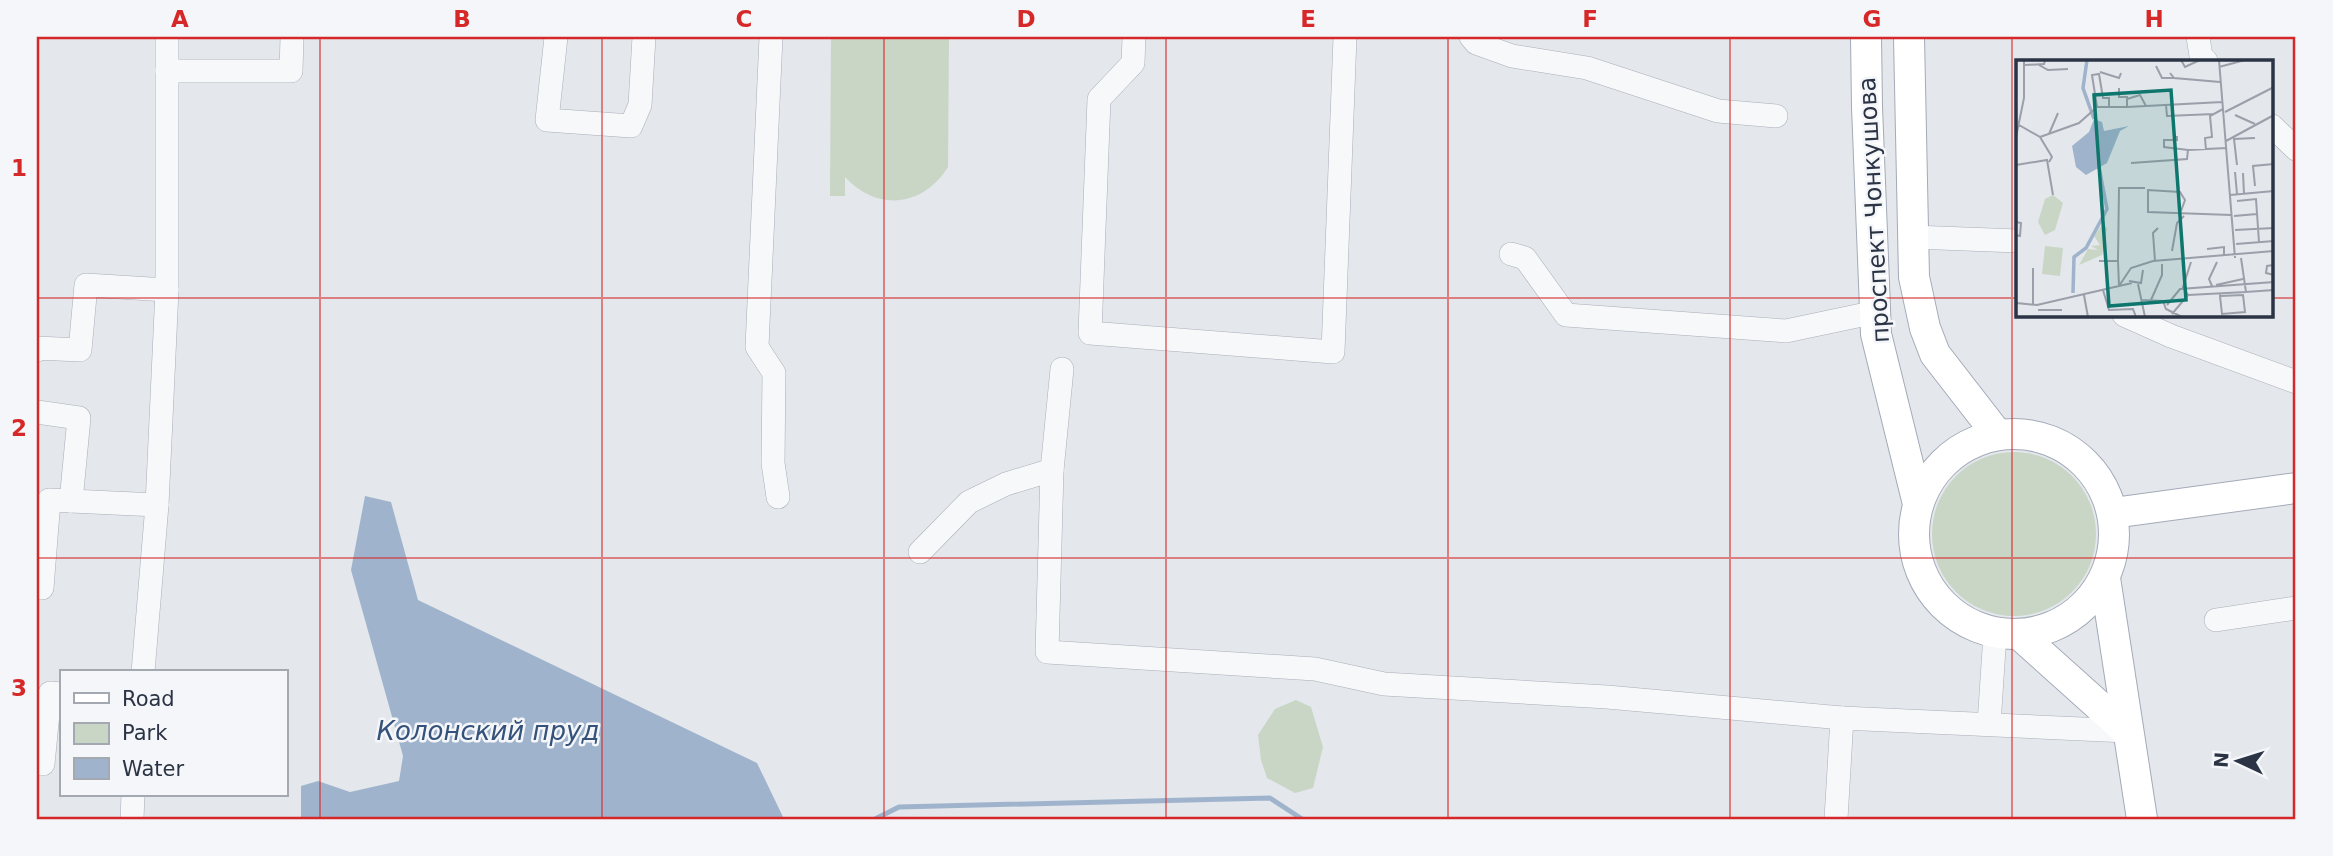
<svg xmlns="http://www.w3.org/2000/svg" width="2333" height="856" viewBox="0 0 2333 856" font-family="'DejaVu Sans',sans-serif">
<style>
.green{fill:#c9d6c5}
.water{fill:#9fb4cc}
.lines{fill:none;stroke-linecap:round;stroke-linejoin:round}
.stream{stroke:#9fb4cc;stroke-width:5}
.minor-casing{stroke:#a9aeb7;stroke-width:24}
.major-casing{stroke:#a3abb8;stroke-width:32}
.minor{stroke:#f7f8fa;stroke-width:23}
.major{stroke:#fff;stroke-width:30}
.grid{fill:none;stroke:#d62828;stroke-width:2;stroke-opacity:0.55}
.labels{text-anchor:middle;stroke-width:5;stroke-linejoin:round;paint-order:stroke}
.street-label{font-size:24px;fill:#2b3445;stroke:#f4f6f9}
.water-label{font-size:26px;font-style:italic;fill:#34527a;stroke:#f4f6f9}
.inset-river{fill:none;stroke:#9fb4cc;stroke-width:3.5}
.inset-road{fill:none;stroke:#9a9fa9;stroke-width:2}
.view{fill:#0f766e;fill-opacity:0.15;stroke:#0f766e;stroke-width:3.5}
.inset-edge{fill:none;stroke:#2b3445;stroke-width:3.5}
.neatline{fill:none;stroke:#d62828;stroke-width:2.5}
.grid-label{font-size:23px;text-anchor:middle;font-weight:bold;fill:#d62828}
</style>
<rect width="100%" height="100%" fill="#e4e7ec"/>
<g class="green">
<path d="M831,37H949L948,167C923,207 877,212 845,177V196H830Z"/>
<circle cx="2014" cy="534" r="82"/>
<polygon points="1296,700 1311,707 1323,747 1313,788 1295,793 1267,778 1261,760 1258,735 1275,709"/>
</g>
<polygon class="water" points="365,496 391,502 418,600 757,763 784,819 301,819 301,786 318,781 350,792 399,781 403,756 351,570"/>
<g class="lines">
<polyline class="stream" points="875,819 899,807 1270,798 1302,819"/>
<defs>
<g id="minor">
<polyline points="556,37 547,120 631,126 640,105 644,37"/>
<polyline points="771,37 757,347 774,373 773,463 778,497"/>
<polyline points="1134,37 1133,63 1099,99 1090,333 1333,352 1345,37"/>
<polyline points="1471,37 1476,43 1512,56 1587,68 1718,111 1776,116"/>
<polyline points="2198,37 2201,56 2206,61"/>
<polyline points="167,71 291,71 292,37"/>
<polyline points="2272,126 2296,149"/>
<polyline points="1913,237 2018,241"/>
<polyline points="1511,254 1525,258 1566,315 1786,331 1876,312"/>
<polyline points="2124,315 2171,336 2296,382"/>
<polyline points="37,350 37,348 80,350 86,285 167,290"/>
<polyline points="1062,369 1052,470 1047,652 1315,669 1384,684 1607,697 1842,718"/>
<polyline points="37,412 79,418 71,501"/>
<polyline points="920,552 969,502 1006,484 1052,470"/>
<polyline points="37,588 42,588 49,500 157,505"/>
<polyline points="2216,620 2296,608"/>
<polyline points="143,672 157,505 167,290 167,37"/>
<polyline points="1989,724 1995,634"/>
<polyline points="37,764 43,764 50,693 61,694"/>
<polyline points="132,819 133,795"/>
<polyline points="1836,819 1842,718 2127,731"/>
</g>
<g id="major">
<polyline points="1866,37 1867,107 1876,334 1918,504"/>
<polyline points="1909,37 1914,277 1925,328 1935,354 1997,434"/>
<circle cx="2014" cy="534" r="100"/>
<polyline points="2113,513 2296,488"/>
<polyline points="2105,578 2142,819"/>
<polyline points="2020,635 2127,731"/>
</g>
</defs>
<use href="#minor" class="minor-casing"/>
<use href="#major" class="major-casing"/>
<use href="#minor" class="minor"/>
<use href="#major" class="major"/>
</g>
<path class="grid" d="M320,37V819M602,37V819M884,37V819M1166,37V819M1448,37V819M1730,37V819M2012,37V819M37,298H2018M2272,298H2296M37,558H2296"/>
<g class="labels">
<g class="street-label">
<text transform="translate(1874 210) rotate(-93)" y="8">проспект Чонкушова</text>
</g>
<g class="water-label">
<text x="488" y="740">Колонский пруд</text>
</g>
</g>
<g transform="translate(2016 60)">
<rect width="257" height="257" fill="#e4e7ec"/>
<path d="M37,135L47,143L39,170L29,175L22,162L29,139ZM86,165L91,168L86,195L63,205L72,189L82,190L75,186L84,185L78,176ZM29,186L47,188L44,216L26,214Z" fill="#c9d6c5"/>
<path d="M78,59L86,62L88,71L113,66L104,71L91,103L70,115L60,107L56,86L73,72Z" fill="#9fb4cc"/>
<path class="inset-river" d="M71,0L67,28L78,59M57,233L58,197L70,188L91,149L83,107"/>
<path class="inset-road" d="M165,0L169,7L184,0M203,0L219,198M9,5L28,4L29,0M23,5L32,10L52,9M140,6L146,18H158M203,7L229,0M84,12L103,18L105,13M154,13L158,18L204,22M103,28V37H111V47M111,39L124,35L130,46M150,45L151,56L198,54M93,47V38H87L83,14L76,15L81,47H111L206,42M209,52L258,27M219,55L239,64M3,65L24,77L36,97L33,102M33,74L42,53M161,76V80H148V87L172,90M0,77L8,38V0M24,77L63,63L81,47M210,81L258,55M190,90L189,78L196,77L194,56L207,49M115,103L171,99L172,90L210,88M0,105L31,100L37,135M221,105L218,79L239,78M219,112L221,134M227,113L228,134M239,126L237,106L258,104M214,135L258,131M221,141L240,139L243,182M165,151L169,140L164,132L132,130V152L215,155M218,156L241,154M0,162L5,163L4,176L0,175M219,170L258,168M220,184L258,181M191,189L208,187V195M156,191L161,163L168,156M225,198L230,232L258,230M83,201H102L103,226M102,201L103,128H129M139,201L137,173L142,168M258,205L251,206L250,213L258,215M17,208V245M113,221L125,223L127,210M122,224L129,257M200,225L227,219M103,226L115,208L137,201L258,191M196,226L193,219L201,202M87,230L93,250L117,249L120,257M204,233V236L206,254L229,252L227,235L204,236M68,235L72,257M172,235L230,232M172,235L167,227L175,202M126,240L147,241L150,249L166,257M135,240L146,215V204M0,243L21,245L116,223M151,245L164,229L258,222M22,250H46M156,254L172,235"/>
<path class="view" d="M155,30L170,240L93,246L78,35Z"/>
<rect width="257" height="257" class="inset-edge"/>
</g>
<rect width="2333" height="856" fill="none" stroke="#f4f6f9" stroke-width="77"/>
<rect x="60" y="670" width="228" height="126" fill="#f4f6f9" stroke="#a4a8b1" stroke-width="2"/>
<rect x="74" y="693" width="35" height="10" fill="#ffffff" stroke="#a4a8b1" stroke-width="2"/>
<text x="122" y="706" font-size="21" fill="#2b3445">Road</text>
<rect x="74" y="723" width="35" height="21" fill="#c9d6c5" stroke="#a4a8b1" stroke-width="2"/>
<text x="122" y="740" font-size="21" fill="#2b3445">Park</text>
<rect x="74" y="758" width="35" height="21" fill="#9fb4cc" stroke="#a4a8b1" stroke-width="2"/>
<text x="122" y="776" font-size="21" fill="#2b3445">Water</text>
<g transform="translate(2238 761) rotate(274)" stroke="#f4f6f9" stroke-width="5" paint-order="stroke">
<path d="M0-5L12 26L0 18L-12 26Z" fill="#2b3445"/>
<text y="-10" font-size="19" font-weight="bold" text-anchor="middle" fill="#2b3445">N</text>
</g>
<rect x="38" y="38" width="2256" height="780" class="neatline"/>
<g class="grid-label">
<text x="180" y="27">A</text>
<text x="462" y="27">B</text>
<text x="744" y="27">C</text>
<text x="1026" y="27">D</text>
<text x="1308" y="27">E</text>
<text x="1590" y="27">F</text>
<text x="1872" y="27">G</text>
<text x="2154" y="27">H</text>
<text x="19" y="176">1</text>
<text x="19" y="436">2</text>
<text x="19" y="696">3</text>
</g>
</svg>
